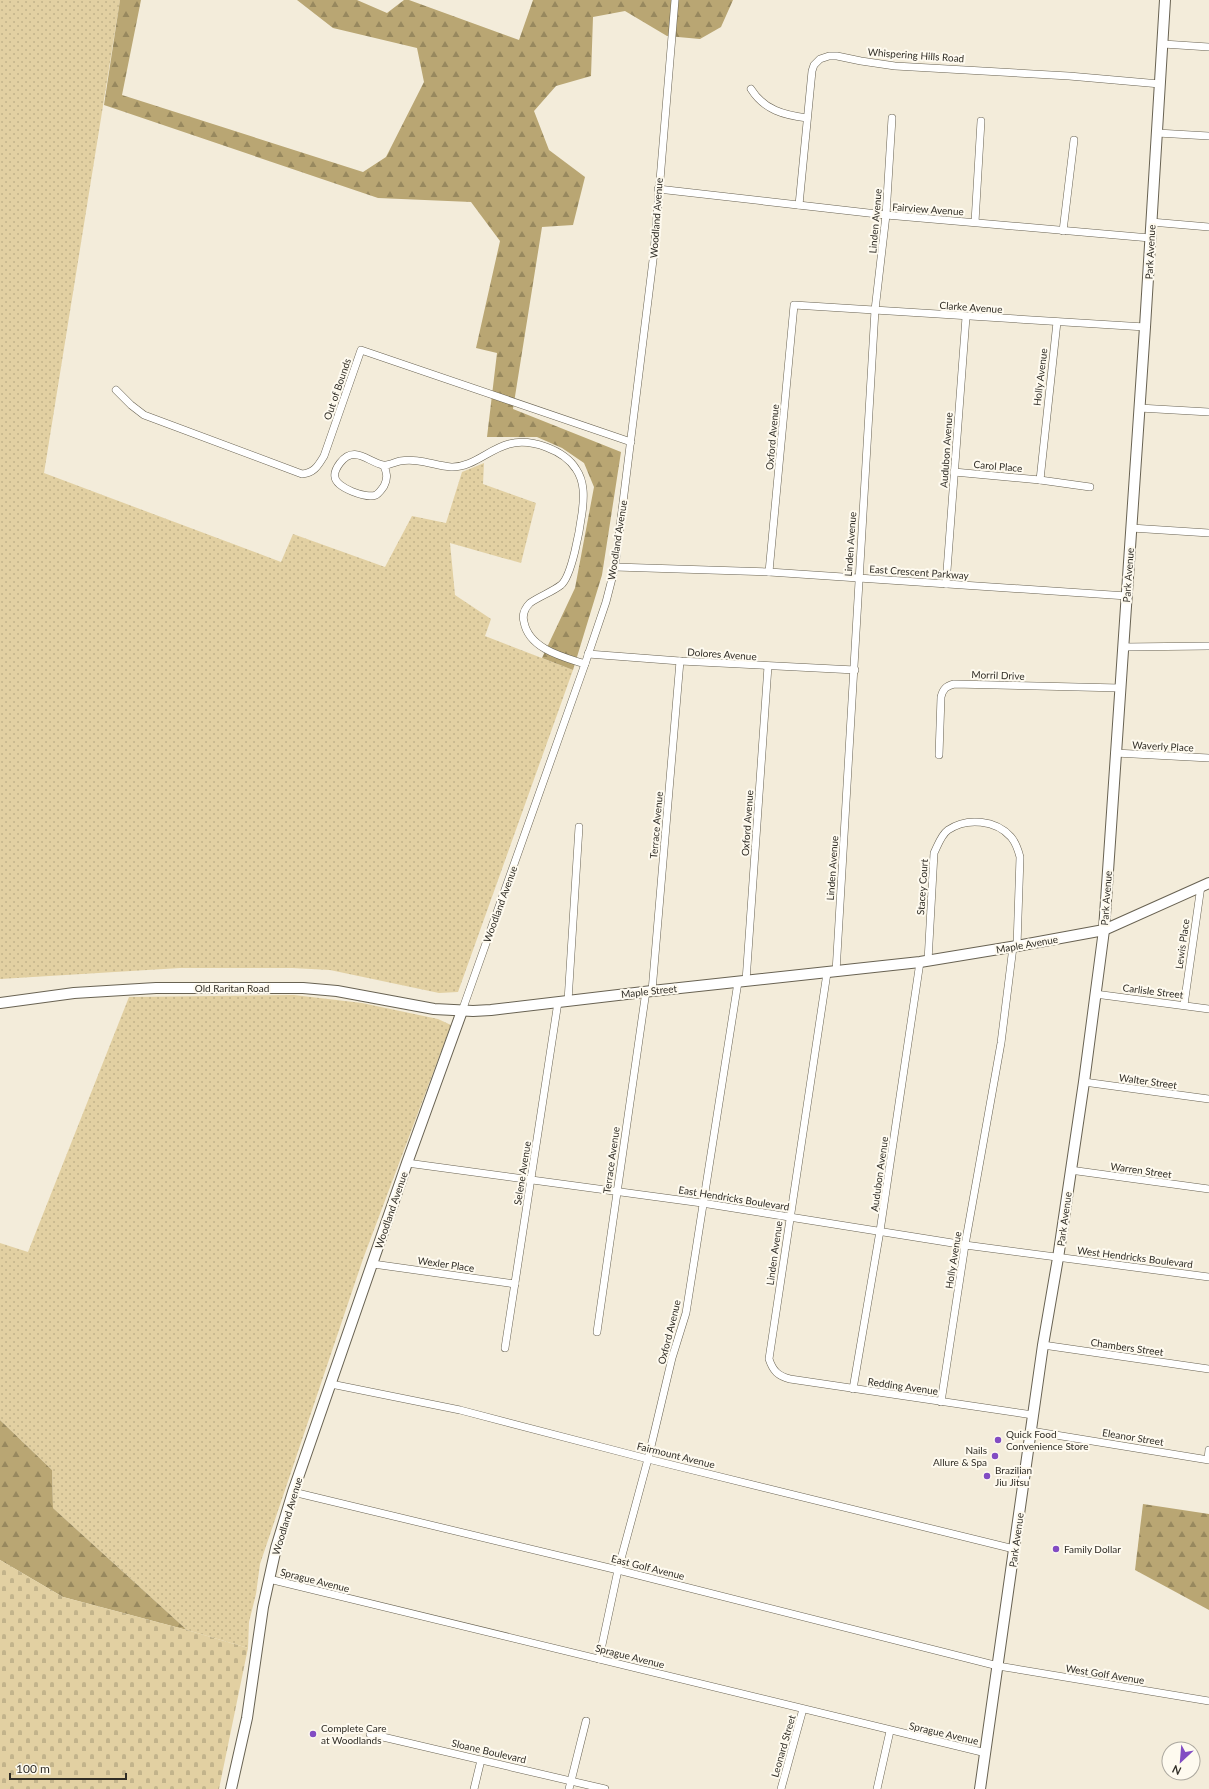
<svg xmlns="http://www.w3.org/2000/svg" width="1209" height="1789" viewBox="0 0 1209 1789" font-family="Lato,sans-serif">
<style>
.grass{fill:url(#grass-dots)}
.forest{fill:url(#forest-firs)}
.cemetery{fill:url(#cemetery-stones)}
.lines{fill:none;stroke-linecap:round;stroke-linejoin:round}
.street-casing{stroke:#686252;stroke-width:8}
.secondary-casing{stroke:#686252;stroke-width:12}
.street{stroke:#fff;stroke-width:7}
.secondary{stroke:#fff;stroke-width:10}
.poi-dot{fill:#824cc3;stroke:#fefaef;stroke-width:1.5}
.labels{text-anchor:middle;stroke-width:4;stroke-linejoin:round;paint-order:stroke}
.street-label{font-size:10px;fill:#302d26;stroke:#fefaef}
.poi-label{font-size:10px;fill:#302d26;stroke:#fefaef;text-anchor:start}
</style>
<defs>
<pattern id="grass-dots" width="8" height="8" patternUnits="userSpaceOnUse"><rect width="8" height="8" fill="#e2d0a2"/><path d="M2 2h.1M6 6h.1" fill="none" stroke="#c2b38b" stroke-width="1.8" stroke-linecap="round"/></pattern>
<pattern id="forest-firs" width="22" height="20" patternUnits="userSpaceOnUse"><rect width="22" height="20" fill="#b9a673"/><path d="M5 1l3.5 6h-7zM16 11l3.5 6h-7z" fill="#97885e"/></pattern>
<pattern id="cemetery-stones" width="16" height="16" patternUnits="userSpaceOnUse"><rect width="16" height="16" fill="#e2d0a2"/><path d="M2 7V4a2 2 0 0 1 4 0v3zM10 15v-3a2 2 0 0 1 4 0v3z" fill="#c2b38b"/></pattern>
</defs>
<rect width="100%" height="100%" fill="#f3ecda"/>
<g class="grass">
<polygon points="0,0 120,0 44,473 281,562 293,534 385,567 412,516 446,523 462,472 484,463 483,484 536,503 521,563 450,543 455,595 491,619 485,636 573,670 458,992 439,993 330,970 292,968 180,968 0,979"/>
<polygon points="294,995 362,1003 438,1019 451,1025 363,1259 260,1564 256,1594 249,1622 248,1648 187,1630 53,1508 52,1470 0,1420 0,1243 28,1252 129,997"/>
</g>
<g class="forest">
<polygon points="120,0 141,0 122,95 363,172 386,157 424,82 417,48 333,28 297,0 357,0 387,13 404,0 409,0 519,40 533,0 733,0 721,27 700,39 667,36 625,11 593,17 591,76 556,86 534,111 549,150 585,177 573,225 542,227 513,409 621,452 602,575 573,670 542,658 575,588 594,487 584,463 562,448 537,437 487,437 497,353 476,348 500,241 471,202 378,198 104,105"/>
<polygon points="0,1420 52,1470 53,1508 187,1630 63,1597 0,1560"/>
<polygon points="1143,1504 1209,1514 1209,1610 1135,1570"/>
</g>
<polygon class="cemetery" points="0,1560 63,1597 187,1630 248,1648 219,1789 0,1789"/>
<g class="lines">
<defs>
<g id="street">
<polyline points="1163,44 1209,47"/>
<path d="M751,89C764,110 784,115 807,118"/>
<polyline points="1157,133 1209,136"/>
<polyline points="658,189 886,215 1150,238"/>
<polyline points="799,205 812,71 814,65 820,59 829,56 837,56 861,61 895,66 1069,76 1160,84"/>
<polyline points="975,222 981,121"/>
<polyline points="1151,222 1209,227"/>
<polyline points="1063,231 1074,140"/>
<path d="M116,390L131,405L144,415L302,474C314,473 318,466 324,456L361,350L631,442"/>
<polyline points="1139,408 1209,412"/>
<path d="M384,466C387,473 388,478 384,486C382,489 379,493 376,495C367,499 336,488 335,477C334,473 337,467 340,463C354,444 368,462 383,465C388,466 395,462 400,461C418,458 433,465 451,467C472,468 489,449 509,444C531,438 564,450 576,469C585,482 584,498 582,513C580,528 572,576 561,585C552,592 540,596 530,603C525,608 522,615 524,622C529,649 563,657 585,664"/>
<polyline points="954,472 1040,480 1057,322"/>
<polyline points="1040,480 1090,487"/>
<polyline points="1131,528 1209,533"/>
<polyline points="615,567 769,572 1127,596"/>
<polyline points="769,572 794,305 1145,327"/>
<polyline points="946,584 966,317"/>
<polyline points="1123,647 1209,646"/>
<polyline points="588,654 680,661 855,670"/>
<polyline points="1115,753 1209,758"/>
<path d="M939,755L941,697C943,689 946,686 954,684L1120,688"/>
<path d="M928,961L934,853C938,845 941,835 948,830C967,817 996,820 1011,837C1016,843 1018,849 1020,857L1017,946"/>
<polyline points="836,972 875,310 886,215 892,118"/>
<path d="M827,973L769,1359C773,1371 778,1376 790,1379L1033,1415"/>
<polyline points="746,981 768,666"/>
<polyline points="652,991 680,661"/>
<polyline points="1095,994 1209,1009"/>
<polyline points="568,1001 579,827"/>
<polyline points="1184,1005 1201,886"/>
<polyline points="462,1011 585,664 606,602 615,567 654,252 675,0"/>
<polyline points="1084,1082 1209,1099"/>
<polyline points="407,1163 702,1203 965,1245 1209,1277"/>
<polyline points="1070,1170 1209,1189"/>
<polyline points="373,1264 515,1284"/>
<polyline points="597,1332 646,991"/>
<polyline points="1043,1345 1209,1369"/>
<polyline points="505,1348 558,1002"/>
<polyline points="331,1384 460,1410 648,1459 1014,1549"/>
<polyline points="853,1389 880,1231 920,962"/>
<polyline points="941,1402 965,1245 1001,1043 1013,947"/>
<polyline points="1031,1431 1209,1460"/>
<polyline points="1208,1459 1209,1450"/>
<polyline points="293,1492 618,1570 998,1666 1209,1701"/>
<polyline points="269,1579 986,1753"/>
<polyline points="599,1659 618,1570 648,1459 672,1358 686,1313 738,982"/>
<polyline points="370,1734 605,1789"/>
<polyline points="474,1789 481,1760"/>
<polyline points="569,1789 586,1721"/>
<polyline points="781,1789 803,1709"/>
<polyline points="877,1789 890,1731"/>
</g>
<g id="secondary">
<polyline points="0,1003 74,993 156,988 303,988 337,991 434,1009 473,1011 491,1010 652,991 920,962 1017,946 1104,930 1209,883"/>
<polyline points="231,1789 247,1718 263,1607 276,1548 293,1492 407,1163 462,1011"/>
<polyline points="980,1789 1043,1345 1058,1258 1084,1082 1104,930 1145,327 1165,0"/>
</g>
</defs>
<use href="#street" class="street-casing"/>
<use href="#secondary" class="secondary-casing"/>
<use href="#street" class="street"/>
<use href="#secondary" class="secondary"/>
</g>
<g class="poi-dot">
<circle cx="998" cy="1440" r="4"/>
<circle cx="995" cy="1456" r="4"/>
<circle cx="987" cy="1476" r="4"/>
<circle cx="1056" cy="1549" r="4"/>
<circle cx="313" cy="1734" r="4"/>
</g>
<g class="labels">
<g class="street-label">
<text transform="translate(916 55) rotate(4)" y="4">Whispering Hills Road</text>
<text transform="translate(928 209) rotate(4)" y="4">Fairview Avenue</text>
<text transform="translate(656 218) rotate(-86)" y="4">Woodland Avenue</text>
<text transform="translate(875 221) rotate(-85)" y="4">Linden Avenue</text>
<text transform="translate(1150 252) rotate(-87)" y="4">Park Avenue</text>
<text transform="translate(971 307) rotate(4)" y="4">Clarke Avenue</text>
<text transform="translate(1040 377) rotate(-83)" y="4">Holly Avenue</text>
<text transform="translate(337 389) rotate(-71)" y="4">Out of Bounds</text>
<text transform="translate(772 437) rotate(-85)" y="4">Oxford Avenue</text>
<text transform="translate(946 450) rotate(-86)" y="4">Audubon Avenue</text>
<text transform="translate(998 466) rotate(5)" y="4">Carol Place</text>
<text transform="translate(617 540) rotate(-81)" y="4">Woodland Avenue</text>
<text transform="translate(850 544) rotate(-86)" y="4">Linden Avenue</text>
<text transform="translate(919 572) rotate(4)" y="4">East Crescent Parkway</text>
<text transform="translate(1128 575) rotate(-86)" y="4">Park Avenue</text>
<text transform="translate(722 654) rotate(4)" y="4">Dolores Avenue</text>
<text transform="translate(998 675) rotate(2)" y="4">Morril Drive</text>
<text transform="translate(1163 746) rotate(3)" y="4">Waverly Place</text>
<text transform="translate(747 823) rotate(-86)" y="4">Oxford Avenue</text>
<text transform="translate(656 825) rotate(-85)" y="4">Terrace Avenue</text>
<text transform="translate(832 868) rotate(-86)" y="4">Linden Avenue</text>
<text transform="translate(922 887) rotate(-86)" y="4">Stacey Court</text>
<text transform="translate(1106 898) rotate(-86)" y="4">Park Avenue</text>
<text transform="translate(500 904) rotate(-70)" y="4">Woodland Avenue</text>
<text transform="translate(1027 944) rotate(-10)" y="4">Maple Avenue</text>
<text transform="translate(1182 944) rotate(-82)" y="4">Lewis Place</text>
<text x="232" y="992">Old Raritan Road</text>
<text transform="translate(649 991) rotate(-6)" y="4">Maple Street</text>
<text transform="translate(1153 991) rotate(7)" y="4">Carlisle Street</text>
<text transform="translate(1148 1081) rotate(8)" y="4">Walter Street</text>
<text transform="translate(611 1160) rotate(-82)" y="4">Terrace Avenue</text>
<text transform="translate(1141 1170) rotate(8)" y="4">Warren Street</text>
<text transform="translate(522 1173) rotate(-81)" y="4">Selene Avenue</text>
<text transform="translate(879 1174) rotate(-82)" y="4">Audubon Avenue</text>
<text transform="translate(734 1198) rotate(9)" y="4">East Hendricks Boulevard</text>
<text transform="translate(391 1210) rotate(-71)" y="4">Woodland Avenue</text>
<text transform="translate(1064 1219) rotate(-82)" y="4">Park Avenue</text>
<text transform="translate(774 1253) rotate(-82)" y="4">Linden Avenue</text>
<text transform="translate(1135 1257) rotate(7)" y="4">West Hendricks Boulevard</text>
<text transform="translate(953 1260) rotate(-81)" y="4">Holly Avenue</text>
<text transform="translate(446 1264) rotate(8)" y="4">Wexler Place</text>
<text transform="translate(669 1332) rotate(-76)" y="4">Oxford Avenue</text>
<text transform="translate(1127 1347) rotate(8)" y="4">Chambers Street</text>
<text transform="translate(903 1386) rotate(8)" y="4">Redding Avenue</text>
<text transform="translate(1133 1437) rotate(9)" y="4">Eleanor Street</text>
<text transform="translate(676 1455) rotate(14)" y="4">Fairmount Avenue</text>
<text transform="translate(287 1516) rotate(-73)" y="4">Woodland Avenue</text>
<text transform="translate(1016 1540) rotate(-82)" y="4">Park Avenue</text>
<text transform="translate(648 1567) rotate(14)" y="4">East Golf Avenue</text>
<text transform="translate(315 1580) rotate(14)" y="4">Sprague Avenue</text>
<text transform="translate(630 1656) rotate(14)" y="4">Sprague Avenue</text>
<text transform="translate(1105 1674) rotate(9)" y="4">West Golf Avenue</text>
<text transform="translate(944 1733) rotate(13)" y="4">Sprague Avenue</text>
<text transform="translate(783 1746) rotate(-74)" y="4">Leonard Street</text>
<text transform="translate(489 1751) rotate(13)" y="4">Sloane Boulevard</text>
</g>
<g class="poi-label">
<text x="1006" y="1438">Quick Food<tspan x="1006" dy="12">Convenience Store</tspan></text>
<text x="987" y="1454" text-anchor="end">Nails<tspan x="987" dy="12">Allure &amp; Spa</tspan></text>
<text x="995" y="1474">Brazilian<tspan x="995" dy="12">Jiu Jitsu</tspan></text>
<text x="1064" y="1553">Family Dollar</text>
<text x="321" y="1732">Complete Care<tspan x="321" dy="12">at Woodlands</tspan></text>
</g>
</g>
<g transform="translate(1181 1761) rotate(206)"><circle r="19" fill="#fefaef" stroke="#aca89f"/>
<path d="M0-3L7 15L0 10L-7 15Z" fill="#824cc3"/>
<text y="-6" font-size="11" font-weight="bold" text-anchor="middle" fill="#302d26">N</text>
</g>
<path d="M10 1773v6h116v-6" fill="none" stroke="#302d26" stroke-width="2"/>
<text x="16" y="1773" font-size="12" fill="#302d26" stroke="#fefaef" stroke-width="3" paint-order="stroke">100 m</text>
</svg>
